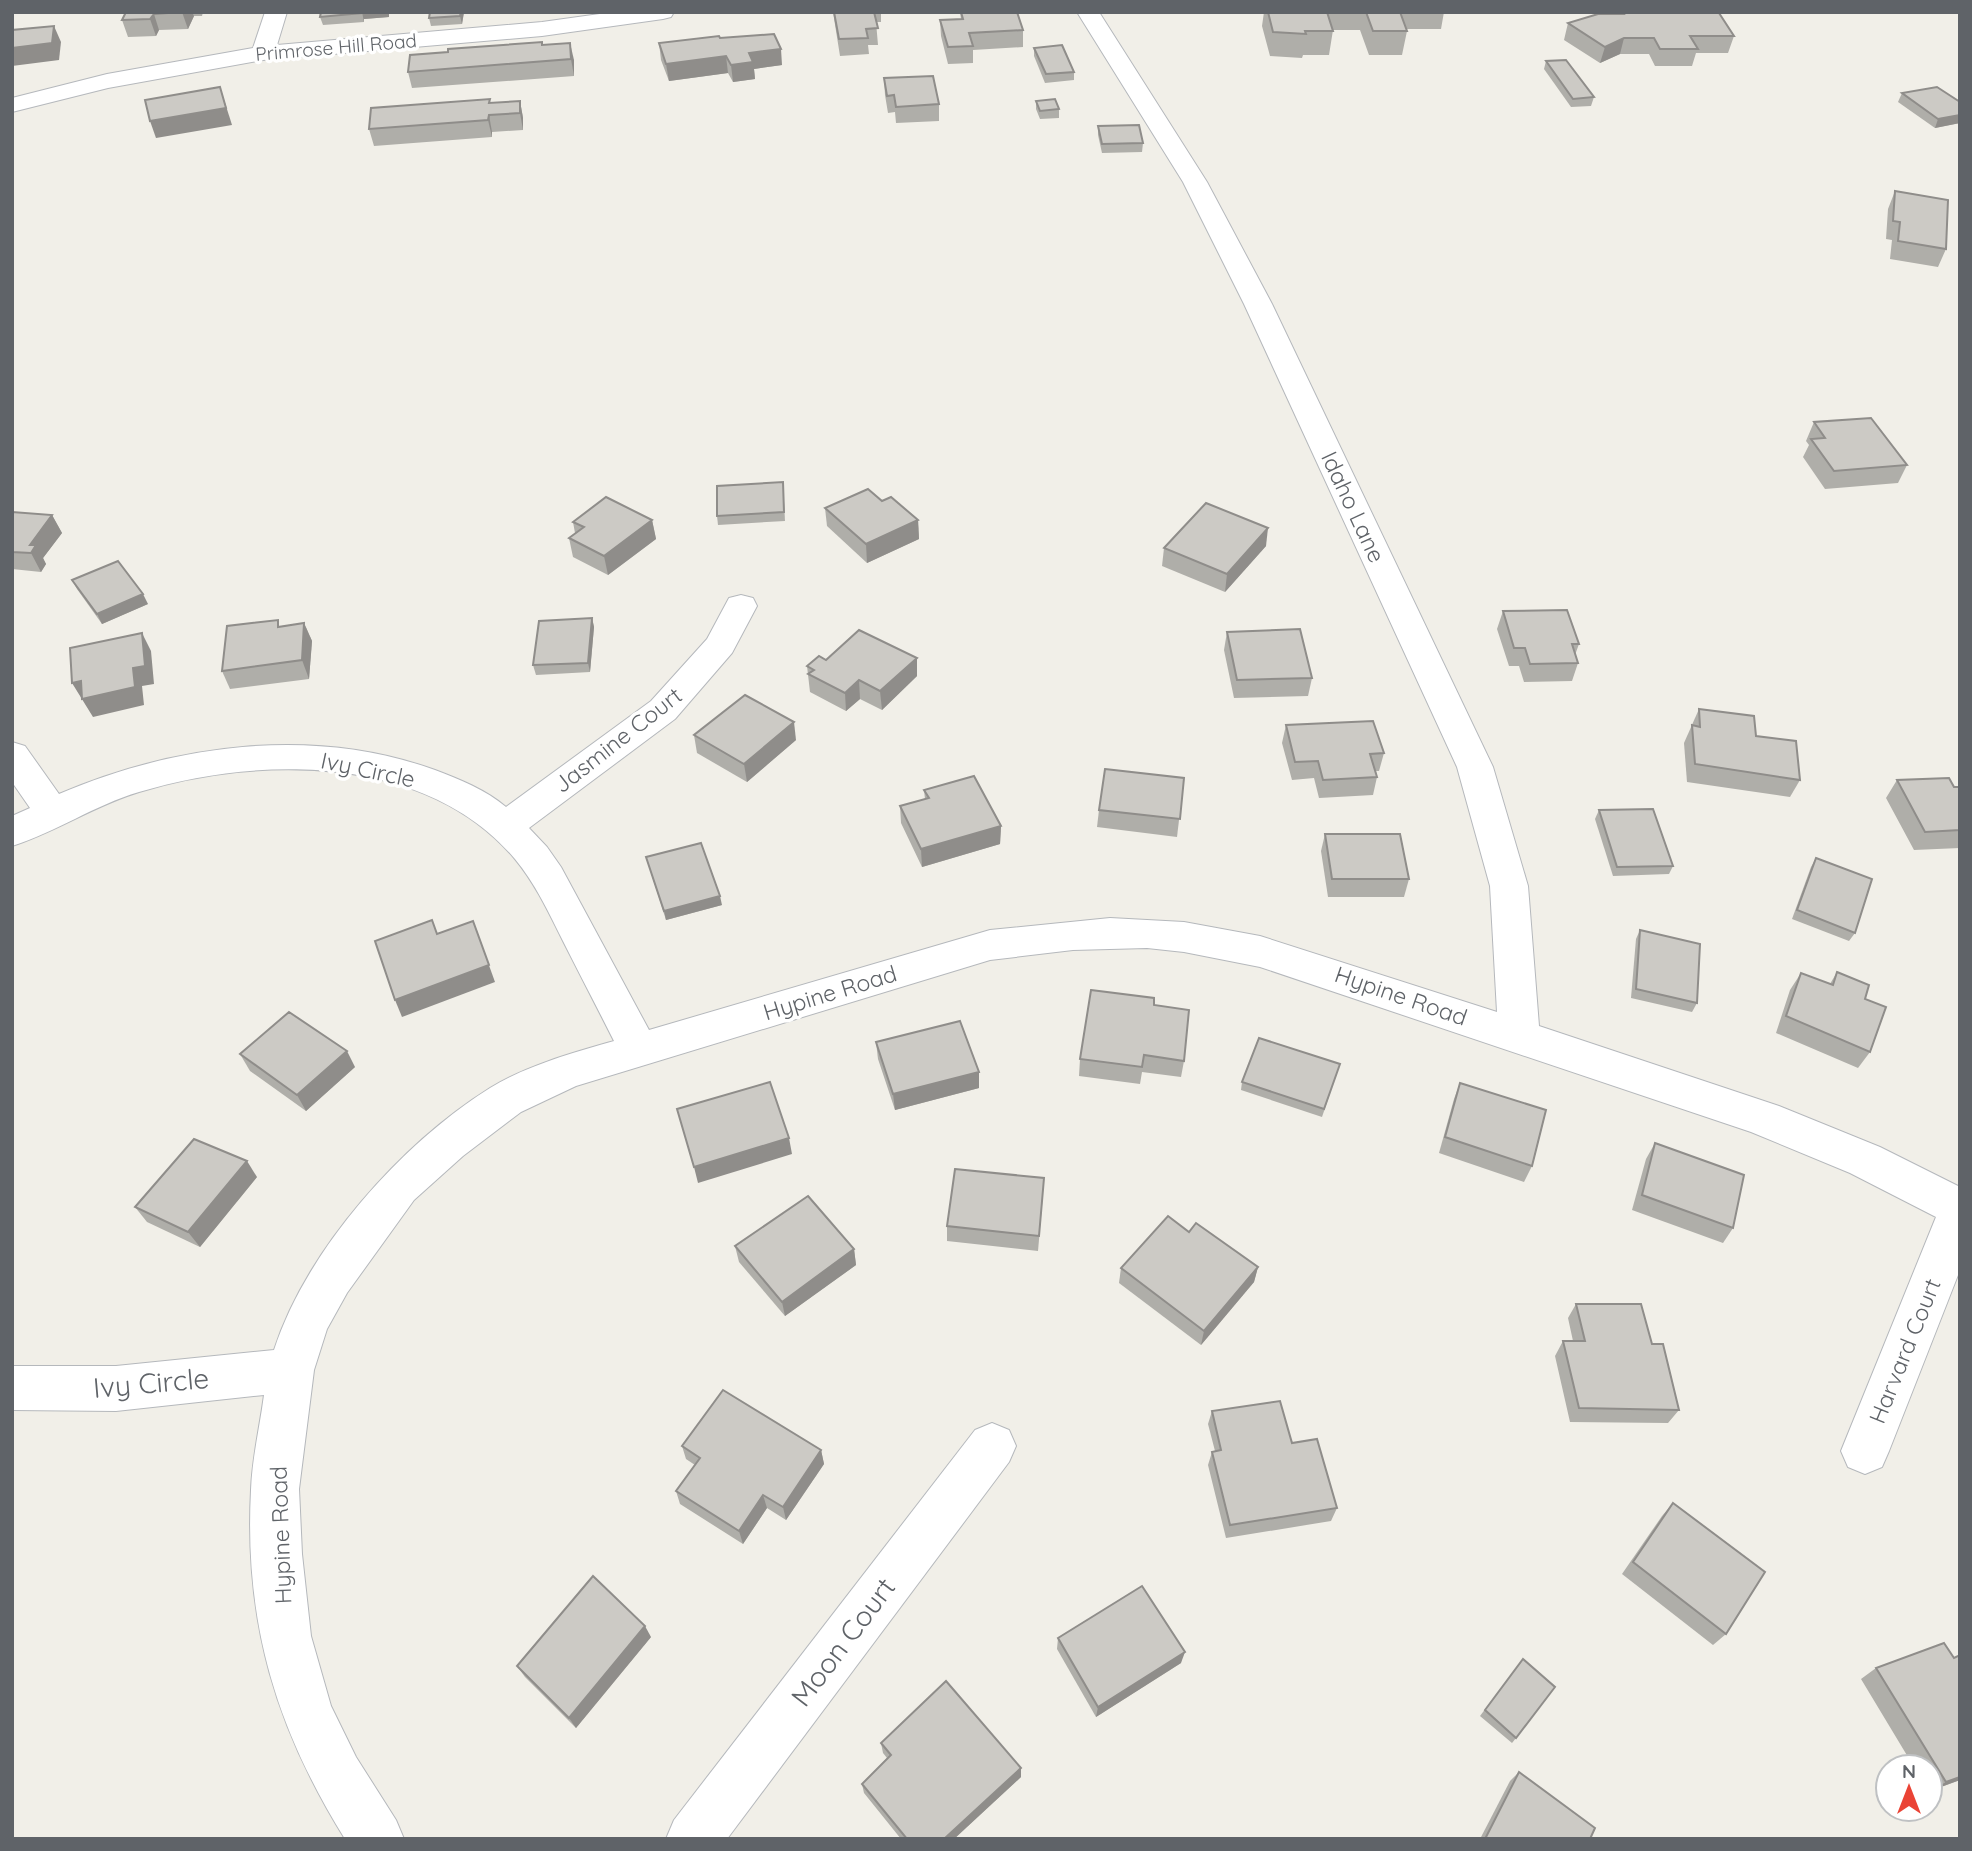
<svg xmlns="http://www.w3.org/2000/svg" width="1972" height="1851" viewBox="0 0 1972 1851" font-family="Quicksand,sans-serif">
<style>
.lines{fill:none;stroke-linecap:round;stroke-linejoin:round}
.minor-casing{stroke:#b5b8bc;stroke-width:2}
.minor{fill:#fff;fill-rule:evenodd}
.wall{fill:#afaea9}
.shaded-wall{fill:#8f8d8a}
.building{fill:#cccac5;stroke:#8f8d8a;stroke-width:2}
.labels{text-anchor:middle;stroke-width:7;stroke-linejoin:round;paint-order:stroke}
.far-street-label{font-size:19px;fill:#5f6368;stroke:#fff}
.street-label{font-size:23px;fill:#5f6368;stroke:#fff}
.near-street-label{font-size:28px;fill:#5f6368;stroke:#fff}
</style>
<rect width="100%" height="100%" fill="#f1efe8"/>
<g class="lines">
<defs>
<g id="minor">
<polygon points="265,12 287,12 277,45 542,22 614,12 674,12 671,17 663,19 542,36 263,60 108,88 12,112 12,98 107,74 253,48"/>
<path d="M1077,12H1099L1207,182L1272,304L1493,767L1528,886L1539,1026L1779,1106L1880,1147L1960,1187V1270L1889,1451L1882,1467L1865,1474L1848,1467L1841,1451L1936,1217L1850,1173L1751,1132L1260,967L1184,952L1147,948L1073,950L990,960L576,1086L521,1112L463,1156L414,1200L347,1293L327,1329L314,1370L299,1489L302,1554L311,1636L331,1706L356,1757L396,1820L404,1839H345C276,1728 244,1622 251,1490C252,1458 260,1426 264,1395L116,1411L12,1410V1366H116L274,1350C307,1249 401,1144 490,1088C528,1065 572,1053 614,1041C597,1007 580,975 563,941C549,913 535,883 515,859C426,754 261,755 139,792C95,805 56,832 12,846V816L30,808L12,782V742L25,746L59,794C176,744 314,726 435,770C459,779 486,790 506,807L651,701L707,639L729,598L741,595L753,598L757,606L732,653L675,719L529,828L547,847L561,867L649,1030L990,930L1110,918L1184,922L1260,936L1497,1012L1490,886L1457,767L1244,304L1183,182Z"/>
<polygon points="992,1423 1009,1430 1016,1446 1009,1462 727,1839 666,1839 674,1820 975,1430"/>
</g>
</defs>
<use href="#minor" class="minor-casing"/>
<use href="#minor" class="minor"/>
</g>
<g class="wall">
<polygon points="126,12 203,12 202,16 194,16 188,29 159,30 156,36 128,37 122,20"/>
<polygon points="321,12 389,12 389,17 364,19 364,22 323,25 320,17"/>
<polygon points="430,12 464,12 462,24 431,26 429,18"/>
<polygon points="833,12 881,12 881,22 876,22 878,45 868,45 869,54 840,56"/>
<polygon points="960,12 1017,12 1023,30 1023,47 973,50 973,63 948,64 941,36 940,20 961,19"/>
<polygon points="1264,12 1444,12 1441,29 1406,29 1407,31 1402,55 1369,55 1360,30 1333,30 1329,55 1303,55 1302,58 1270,56 1262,26"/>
<polygon points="1621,12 1697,12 1734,36 1728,53 1696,53 1692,66 1655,66 1649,54 1620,54 1600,63 1564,40 1568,23 1621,14"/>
<polygon points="720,38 782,65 754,69 755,79 733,82 728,73 669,81 661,60 659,43"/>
<polygon points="543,45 574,60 574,76 412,88 408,72"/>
<polygon points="1034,48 1074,72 1074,80 1045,83 1034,56"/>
<polygon points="1546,61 1594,97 1591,106 1571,107 1544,69"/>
<polygon points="884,78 939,104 939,121 896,123 895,112 888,113 885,95"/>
<polygon points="1902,93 1960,102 1960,123 1935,128 1898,102"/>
<polygon points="520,101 523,118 523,130 492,132 492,137 374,146 369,129 490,103"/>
<polygon points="1036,101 1059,109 1059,118 1040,119 1036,109"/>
<polygon points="1098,126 1143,143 1142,152 1102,153 1098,135"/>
<polygon points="1895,191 1946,249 1938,267 1890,259 1892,240 1886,239 1888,209"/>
<polygon points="1814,422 1907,465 1898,483 1825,489 1803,457 1809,445 1806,441"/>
<polygon points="783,482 785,521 718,525 717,516"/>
<polygon points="882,501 918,520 919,539 867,563 827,526 825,508"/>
<polygon points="12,512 52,515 62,533 43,558 46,564 41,572 12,569"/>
<polygon points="652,520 656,539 608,575 573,557 569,538 575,533 573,522"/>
<polygon points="1266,546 1225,592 1162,566 1164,548"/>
<polygon points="72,580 148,604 102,624 77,589"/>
<polygon points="1503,611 1579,644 1575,655 1578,663 1572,681 1524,682 1519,666 1509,666 1497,629"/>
<polygon points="592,618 594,627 590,672 536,675 533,665"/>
<polygon points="304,623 312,641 309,679 230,689 222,671 281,627"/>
<polygon points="1227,632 1312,678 1308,696 1234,698 1224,650"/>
<polygon points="917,658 917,676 882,710 860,699 846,711 810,692 807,666 826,660"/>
<polygon points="1699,709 1756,736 1800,780 1790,797 1687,782 1684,743"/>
<polygon points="1286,725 1384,753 1379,771 1376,771 1377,777 1373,795 1319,798 1314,778 1292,780 1282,743"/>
<polygon points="694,735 796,740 747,782 697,753"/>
<polygon points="1184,778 1177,837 1097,827 1099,810"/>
<polygon points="1897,780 1954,787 1960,787 1960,848 1914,850 1886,798"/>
<polygon points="924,790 1001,826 1000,844 922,867 901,823 900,806 925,799"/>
<polygon points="1599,810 1673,866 1669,874 1613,876 1595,819"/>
<polygon points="1325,834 1409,879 1404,897 1328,897 1321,851"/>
<polygon points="646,857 722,905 666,920"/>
<polygon points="1816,858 1855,933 1849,941 1792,919 1811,867"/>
<polygon points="1640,930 1697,1003 1692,1012 1631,998 1636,939"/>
<polygon points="1837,972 1865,999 1870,1052 1858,1068 1776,1033 1790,990 1801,973 1830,984"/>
<polygon points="1154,1005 1184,1061 1181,1077 1142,1072 1140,1084 1079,1076 1080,1059"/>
<polygon points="876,1042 979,1088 895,1110 878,1059"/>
<polygon points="240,1054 355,1067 306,1111 250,1071"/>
<polygon points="1340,1064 1322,1117 1241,1090 1242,1082"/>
<polygon points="1460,1083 1532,1166 1524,1182 1439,1153 1454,1099"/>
<polygon points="1655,1143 1733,1228 1723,1243 1632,1210 1646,1159"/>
<polygon points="257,1177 200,1247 147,1222 135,1207"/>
<polygon points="1043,1194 1038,1251 947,1241 947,1226"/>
<polygon points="1189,1232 1258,1267 1254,1282 1201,1345 1119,1283 1121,1268"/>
<polygon points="735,1246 854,1249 856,1265 785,1316 739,1262"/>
<polygon points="1576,1304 1652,1344 1679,1410 1668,1423 1570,1422 1555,1356 1563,1341 1573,1341 1568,1318"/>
<polygon points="1212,1411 1337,1508 1331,1521 1226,1538 1208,1465 1212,1452 1215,1451 1208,1424"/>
<polygon points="682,1446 821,1450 824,1464 786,1520 767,1508 743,1544 680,1504 676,1491 695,1465 686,1459"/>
<polygon points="1673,1503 1726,1634 1713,1645 1622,1574 1662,1516"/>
<polygon points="651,1637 576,1728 525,1677 517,1666"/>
<polygon points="1058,1638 1181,1663 1096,1717 1057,1649"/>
<polygon points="1523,1659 1516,1738 1512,1743 1480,1716"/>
<polygon points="1876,1668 1960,1780 1930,1791 1930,1767 1914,1767 1861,1679"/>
<polygon points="881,1743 1021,1768 1021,1777 954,1839 901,1839 864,1793 862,1784 887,1758 883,1753"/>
<polygon points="1519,1772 1590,1839 1480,1839 1510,1781"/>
</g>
<g class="shaded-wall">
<polygon points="182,12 192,12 194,16 188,29"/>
<polygon points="362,12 389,12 389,17 364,19 364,22"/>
<polygon points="461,12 464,12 462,24 460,16"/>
<polygon points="154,14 159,30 156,36 150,19"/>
<polygon points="54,26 61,42 59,60 12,66 12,48"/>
<polygon points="1624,38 1620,54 1600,63 1605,47"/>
<polygon points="570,43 574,60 574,76 571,59"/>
<polygon points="781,49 782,65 754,69 755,79 733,82 731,65 749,53"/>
<polygon points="726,56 728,73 669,81 666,64"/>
<polygon points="220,87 232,125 156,138 150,121"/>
<polygon points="520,101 523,118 523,130 520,113"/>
<polygon points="489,115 492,132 492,137 488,120"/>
<polygon points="1960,115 1960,123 1935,128 1938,119"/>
<polygon points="52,515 62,533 43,558 46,564 41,572 31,553 30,545"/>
<polygon points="652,520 656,539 608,575 604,556"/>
<polygon points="918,520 919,539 867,563 866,544"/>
<polygon points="1268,528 1266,546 1225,592 1227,574"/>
<polygon points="143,594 148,604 102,624 97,614"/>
<polygon points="592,618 594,627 590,672 588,663"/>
<polygon points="304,623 312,641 309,679 302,660"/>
<polygon points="142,633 151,651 154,684 142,686 144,705 93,717 72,683 133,668"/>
<polygon points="917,658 917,676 882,710 880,691"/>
<polygon points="859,680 860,699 846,711 845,693"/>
<polygon points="794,722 796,740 747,782 744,764"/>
<polygon points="1001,826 1000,844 922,867 921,849"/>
<polygon points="720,896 722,905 666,920 664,911"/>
<polygon points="473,921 495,982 402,1017 395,1000"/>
<polygon points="347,1051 355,1067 306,1111 297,1095"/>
<polygon points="979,1072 979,1088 895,1110 893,1094"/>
<polygon points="789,1138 792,1154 698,1183 694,1167"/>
<polygon points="247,1161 257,1177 200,1247 188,1232"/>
<polygon points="854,1249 856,1265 785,1316 782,1302"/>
<polygon points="1258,1267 1254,1282 1201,1345 1204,1331"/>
<polygon points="821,1450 824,1464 786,1520 783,1507"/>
<polygon points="763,1495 767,1508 743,1544 739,1531"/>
<polygon points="645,1626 651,1637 576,1728 569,1718"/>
<polygon points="1185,1652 1181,1663 1096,1717 1098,1707"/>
<polygon points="1021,1768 1021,1777 954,1839 944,1839"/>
<polygon points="1960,1777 1960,1780 1930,1791 1946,1782"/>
</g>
<g class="building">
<polygon points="126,12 182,12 154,14 150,19 122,20"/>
<polygon points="321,12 362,12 362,13 320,17"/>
<polygon points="430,12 461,12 460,16 429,18"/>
<polygon points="834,12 874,12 878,28 866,29 868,38 839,39"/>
<polygon points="961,12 1017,12 1023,30 969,33 973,46 948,47 940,20 963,19"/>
<polygon points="1268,12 1327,12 1333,31 1305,31 1306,34 1273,32"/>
<polygon points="1366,12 1400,12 1407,31 1373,31"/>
<polygon points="1623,12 1719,13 1734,36 1690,36 1698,49 1660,49 1654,38 1624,38 1605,47 1568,23 1598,14 1624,14"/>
<polygon points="54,26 52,43 12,48 12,30"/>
<polygon points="774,34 781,49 749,53 753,62 731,65 726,56 666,64 659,43 719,36 720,38"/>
<polygon points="542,42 542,45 570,43 571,59 408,72 410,55 448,52 448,49"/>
<polygon points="1062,45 1074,72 1046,74 1034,48"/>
<polygon points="1566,60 1594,97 1573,99 1546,61"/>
<polygon points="933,76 939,104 896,107 894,95 887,96 884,78"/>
<polygon points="220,87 226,108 150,121 145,100"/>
<polygon points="1937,87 1960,102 1960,115 1938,119 1902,93"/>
<polygon points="490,99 489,103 520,101 520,113 489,115 488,120 369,129 371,108"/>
<polygon points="1055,99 1059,109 1040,111 1036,101"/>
<polygon points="1139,125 1143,143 1102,144 1098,126"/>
<polygon points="1895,191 1948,200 1946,249 1898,241 1900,222 1893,221"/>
<polygon points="1871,418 1907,465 1834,471 1811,439 1825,438 1814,422"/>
<polygon points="783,482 784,512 717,516 717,486"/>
<polygon points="868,489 882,501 891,497 918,520 866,544 825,508"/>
<polygon points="606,497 652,520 604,556 569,538 584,527 573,522"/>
<polygon points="1206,503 1268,528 1227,574 1164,548"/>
<polygon points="12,512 52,515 30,545 36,545 31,553 12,552"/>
<polygon points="118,561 143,594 97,614 72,580"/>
<polygon points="1567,610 1579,644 1572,644 1578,663 1530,664 1525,648 1514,648 1503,611"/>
<polygon points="592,618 588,663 533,665 539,621"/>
<polygon points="278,620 278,627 304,623 302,660 222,671 227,626"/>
<polygon points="1300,629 1312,678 1237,680 1227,632"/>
<polygon points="859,630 917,658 880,691 859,680 845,693 808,674 814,670 807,666 819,656 826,660"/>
<polygon points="142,633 145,666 133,668 135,687 82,699 81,681 72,683 70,648"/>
<polygon points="745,695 794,722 744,764 694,735"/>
<polygon points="1699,709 1754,716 1756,736 1796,741 1800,780 1695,764 1692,725 1700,727"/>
<polygon points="1373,721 1384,753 1370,754 1377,777 1323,780 1318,761 1295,762 1286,725"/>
<polygon points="1105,769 1184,778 1180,819 1099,810"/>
<polygon points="974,776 1001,826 921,849 900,806 929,798 924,790"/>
<polygon points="1949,778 1954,787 1960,787 1960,830 1925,832 1897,780"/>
<polygon points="1653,809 1673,866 1617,867 1599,810"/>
<polygon points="1325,834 1400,834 1409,879 1332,879"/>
<polygon points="701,843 720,896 664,911 646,857"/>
<polygon points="1816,858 1872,879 1855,933 1797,910"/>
<polygon points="432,920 437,934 473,921 489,965 395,1000 375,941"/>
<polygon points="1640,930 1700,944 1697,1003 1636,989"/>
<polygon points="1837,972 1869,985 1865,999 1886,1007 1870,1052 1786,1016 1801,973 1833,985"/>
<polygon points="1091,990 1154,998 1154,1005 1189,1010 1184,1061 1144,1055 1142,1067 1080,1059"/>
<polygon points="289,1012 347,1051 297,1095 240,1054"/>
<polygon points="960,1021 979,1072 893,1094 876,1042"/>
<polygon points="1259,1038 1340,1064 1324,1109 1242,1082"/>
<polygon points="770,1082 789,1138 694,1167 677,1109"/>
<polygon points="1460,1083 1546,1110 1532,1166 1445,1137"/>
<polygon points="194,1139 247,1161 188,1232 135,1207"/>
<polygon points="1655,1143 1744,1175 1733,1228 1642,1195"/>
<polygon points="955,1169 1044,1178 1039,1236 947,1226"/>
<polygon points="808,1196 854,1249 782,1302 735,1246"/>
<polygon points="1168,1216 1189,1232 1196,1223 1258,1267 1204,1331 1121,1268"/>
<polygon points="1576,1304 1641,1304 1652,1344 1663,1344 1679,1410 1579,1408 1563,1341 1585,1341"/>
<polygon points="723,1390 821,1450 783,1507 763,1495 739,1531 676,1491 700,1458 682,1446"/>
<polygon points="1280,1401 1292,1443 1317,1439 1337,1508 1230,1525 1212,1452 1221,1450 1212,1411"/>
<polygon points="1673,1503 1765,1572 1726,1634 1633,1562"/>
<polygon points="593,1576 645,1626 569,1718 517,1666"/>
<polygon points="1142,1586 1185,1652 1098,1707 1058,1638"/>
<polygon points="1944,1643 1954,1658 1960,1655 1960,1777 1946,1782 1876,1668"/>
<polygon points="1523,1659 1555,1687 1516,1738 1485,1710"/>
<polygon points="946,1681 1021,1768 944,1839 907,1839 862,1784 891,1755 881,1743"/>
<polygon points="1519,1772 1595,1828 1590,1839 1485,1839"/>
</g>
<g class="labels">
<g class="far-street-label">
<text transform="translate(336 47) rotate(-5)" y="7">Primrose Hill Road</text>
</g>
<g class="street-label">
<text transform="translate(1353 507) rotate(65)" y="8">Idaho Lane</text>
<text transform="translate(618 740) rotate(-38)" y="8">Jasmine Court</text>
<text transform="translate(368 770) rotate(12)" y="8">Ivy Circle</text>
<text transform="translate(830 993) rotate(-17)" y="8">Hypine Road</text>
<text transform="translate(1401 996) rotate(19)" y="8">Hypine Road</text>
<text transform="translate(1905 1351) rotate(-68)" y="8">Harvard Court</text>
<text transform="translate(281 1535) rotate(-92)" y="8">Hypine Road</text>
</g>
<g class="near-street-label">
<text transform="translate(151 1383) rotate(-5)" y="10">Ivy Circle</text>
<text transform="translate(843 1642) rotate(-53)" y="10">Moon Court</text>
</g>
</g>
<rect width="1972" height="1851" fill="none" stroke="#5f6368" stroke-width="28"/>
<g transform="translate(1909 1788)"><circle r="33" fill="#ffffff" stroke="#bfc1c3" stroke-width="2"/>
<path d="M0-5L12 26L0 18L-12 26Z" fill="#ea4335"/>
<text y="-10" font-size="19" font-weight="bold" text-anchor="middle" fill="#5f6368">N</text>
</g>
</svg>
